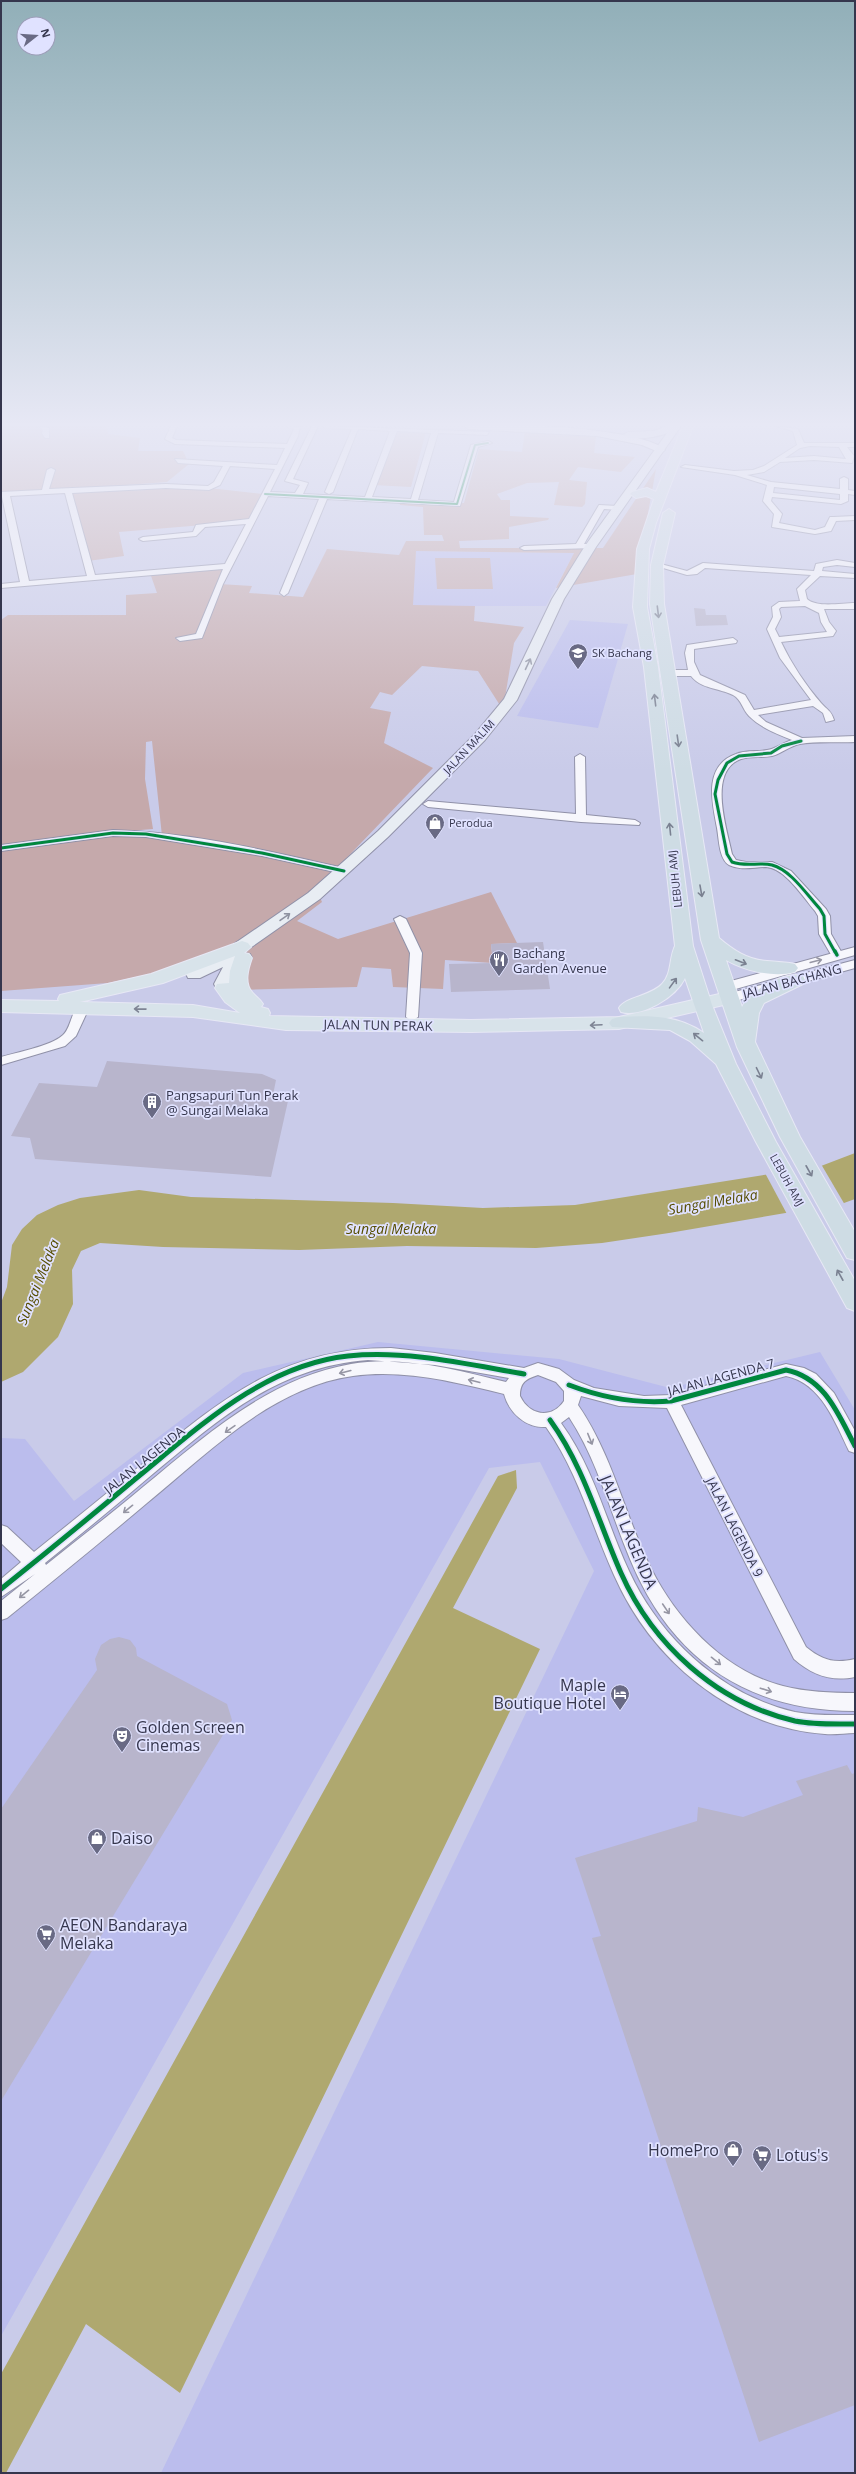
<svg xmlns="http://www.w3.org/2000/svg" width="856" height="2474" viewBox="0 0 856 2474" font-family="'Open Sans',sans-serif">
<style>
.built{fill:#bbbded}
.green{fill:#c5a9ab;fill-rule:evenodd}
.water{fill:#afa86f}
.pier{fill:#c9cbe9}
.building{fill:#b8b5cc}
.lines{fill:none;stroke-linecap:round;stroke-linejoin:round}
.minor-casing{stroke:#9091a8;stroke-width:2}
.tertiary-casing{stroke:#9091a8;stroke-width:2}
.secondary-casing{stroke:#9091a8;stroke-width:2}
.primary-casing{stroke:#e7e8f5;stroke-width:2}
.trunk-casing{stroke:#e7e8f5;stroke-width:2}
.minor{fill:#f7f7fc;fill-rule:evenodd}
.tertiary{fill:#f7f7fc;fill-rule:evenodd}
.secondary{fill:#e8edf3;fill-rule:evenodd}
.primary{fill:#d8e3ea;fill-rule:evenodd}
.trunk{fill:#cedce4;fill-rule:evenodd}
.cycleway-far3-casing{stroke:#e0e2ff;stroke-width:3.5}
.cycleway-far2-casing{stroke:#e0e2ff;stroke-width:5}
.cycleway-far1-casing{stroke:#e0e2ff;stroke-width:6}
.cycleway-casing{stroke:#e0e2ff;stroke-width:8}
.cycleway-far3{stroke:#00873e;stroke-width:2}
.cycleway-far2{stroke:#00873e;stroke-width:3}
.cycleway-far1{stroke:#00873e;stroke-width:3.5}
.cycleway{stroke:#00873e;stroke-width:5}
.oneway{stroke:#7a8191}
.oneway2{stroke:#8e92a0}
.oneway3{stroke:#9696a4}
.oneway4{stroke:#7e8494}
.labels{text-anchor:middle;stroke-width:3.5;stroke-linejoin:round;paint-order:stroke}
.far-poi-label{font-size:11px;fill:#35364d;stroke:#e0e2ff;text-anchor:start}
.far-street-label{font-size:11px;fill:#35364d;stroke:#e0e2ff}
.poi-label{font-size:13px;fill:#35364d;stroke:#e0e2ff;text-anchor:start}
.street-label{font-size:13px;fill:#35364d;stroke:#e0e2ff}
.water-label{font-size:14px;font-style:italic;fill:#564d01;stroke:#e0e2ff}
.near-street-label{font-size:16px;fill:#35364d;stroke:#e0e2ff}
.near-poi-label{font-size:16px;fill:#35364d;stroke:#e0e2ff;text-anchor:start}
</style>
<rect width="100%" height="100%" fill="#c9cbe9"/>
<g class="built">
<polygon points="416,551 574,553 546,606 410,606"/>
<polygon points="570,620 628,624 598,728 517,716"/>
<polygon points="378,1342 559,1359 670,1388 820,1352 855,1410 855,2473 161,2473 594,1571 540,1462 489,1468 1,2336 1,1438 25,1439 74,1501 243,1373"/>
</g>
<g class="green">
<polygon points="1,426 107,426 108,434 140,438 138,451 183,451 189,464 167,482 1,494"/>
<polygon points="393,430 426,432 411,487 373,485"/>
<path d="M525,430L596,437L594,453L635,457L621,472L578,467L569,480L587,482L585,504L582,507L554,505L559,482L527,483L497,494L501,500H510V516L549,518L548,520L509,527V539L459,541L460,548H603L656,469L637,574L556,588L574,553L416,551L413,605L475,606L474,621L524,627L514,643L503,710L478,671L422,666L392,695L380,692L370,708L391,712L384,743L433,768L336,869L318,893L322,902L297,921L338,939L491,892L517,943L491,944L493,963L445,960L443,989L393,987L391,969L362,967L357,987L239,990L225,958L108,983L1,991V620L8,615H126V595L157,593L150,573L227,566L219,584L252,586L249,593L303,597L327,549L399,555L406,541H444L442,535H424L423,507L400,505L399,501L464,503L479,449L522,452ZM152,741L162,836L117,832L153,829L145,779L146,742Z"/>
<polygon points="166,486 209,488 263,494 251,521 119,532 124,556 88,561 69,493 147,490"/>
<polygon points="435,558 490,558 493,589 437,589"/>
</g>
<g class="water">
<polygon points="855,1153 855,1199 844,1203 669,1233 602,1243 536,1248 407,1246 299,1250 163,1247 100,1243 81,1251 72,1270 73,1304 58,1337 23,1372 1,1382 1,1303 7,1287 12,1245 22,1229 37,1215 58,1205 80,1198 139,1190 191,1197 393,1203 483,1208 575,1205 821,1166"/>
<polygon points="516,1470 517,1488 453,1608 540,1649 180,2393 86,2324 6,2473 1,2473 1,2374 498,1476"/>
</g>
<polygon class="pier" points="821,1164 845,1205 788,1216 765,1173"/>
<g class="building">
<polygon points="694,608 705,609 706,615 726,615 728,625 696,626"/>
<polygon points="543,942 550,989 451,992 449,964 493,963 491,944"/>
<polygon points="107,1061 262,1074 276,1080 272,1100 288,1101 271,1177 35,1159 30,1138 11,1136 39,1083 97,1087"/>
<polygon points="119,1637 130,1640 136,1648 137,1656 227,1704 232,1720 1,2101 1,1809 97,1670 95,1659 101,1645 110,1639"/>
<polygon points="847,1765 852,1774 855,1773 855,2405 759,2442 592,1938 601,1936 575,1858 697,1821 698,1807 743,1817 803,1795 796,1781"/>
</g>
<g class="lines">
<defs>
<g id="minor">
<polygon points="39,426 49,428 49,438 45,438 42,433 43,430"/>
<path d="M171,426H177L172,438L176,440L287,444L294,429L286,426L300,427L298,436L270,492L295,493L300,485L285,481L312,426H318L293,479L308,483L303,494L365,497L390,431L358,429L333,492L329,494L325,492L352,429L326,428L323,426L489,432L487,435L438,433L418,500L454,502L471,445L488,441L492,443L478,447L460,506L327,499L288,593L284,596L280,593L319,499L268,496L223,584L202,638L180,641L176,638L196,634L223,569L1,588V584L20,582L1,492L42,490L47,470L51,468L55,470L49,489L166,484L208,486L214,482L223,466L178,463L175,459L277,465L285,448L175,444L165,439ZM397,431L431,433L411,499L372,497ZM230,466L275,469L249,519L196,525L193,532L143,537L139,539L143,541L196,536L205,527L246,524L225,564L95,575L72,493L166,488L209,490L220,485ZM65,493L87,576L29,581L10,496Z"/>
<path d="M776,426L798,429L804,443H855V447H847L854,456L852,463L814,460L780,462L764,472L747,475L771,482L840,489V479L844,477L848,479V490L855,491V495L848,494V501L841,504L772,497L771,501L782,514L779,523L815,530L825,527L830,517H833L855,516V520L836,521L831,531L815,534L772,527L774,514L763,501L767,485L735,475L681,467L685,465L734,471L753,470L764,466L797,445L793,431ZM810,446L839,447L846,459L814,456L785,458L800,448ZM774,487L840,494V500L773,493Z"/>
<polygon points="599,505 618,506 622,508 618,510 604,509 584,544 594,544 594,548 524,550 520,548 524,546 576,544"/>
<path d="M837,560L855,563V567L837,565L823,567L822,571L855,574V578L820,576L805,590L807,599C817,608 841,603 855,603V609H824L829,622L836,631L833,636L781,642C791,663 807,687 821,703C827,710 831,710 834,720L826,722L823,713L813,706L758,715L766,722L802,738L855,736V742C837,743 817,741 800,744C789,746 781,754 772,756C762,758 750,756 741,759C707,771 727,829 732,854L736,860L746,862H772L791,871L826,909L830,916L831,934L843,955L837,959L833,958L819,934L818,916L815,911C803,897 785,868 766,867C754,867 741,871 729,865C719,859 719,839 717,828C712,802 703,766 736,754C746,750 757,752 767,750C775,749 783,743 792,740C777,734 761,728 749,716C742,709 742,700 733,695C719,688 701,689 691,676H668L663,673L668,670H688L685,653L687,645L733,638L737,641L736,643L694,649V662L700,675L745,695L754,710L811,700L780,658L767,629L773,617L772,607L779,602L800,601L797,589L811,575L705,568L697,574L687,575L653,565L657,563L687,571L703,563L814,571L816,564ZM805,606L819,613L821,622L827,632L779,637L775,629L781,617L779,609L781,607Z"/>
<polygon points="580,754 585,757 586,815 635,820 640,823 639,825 581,822 428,807 423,804 428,801 576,814 575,757"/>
<path d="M113,830C191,832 268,851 344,868L349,871L344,874L262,856L146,837L113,836L1,851V845Z"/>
<polygon points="400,916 406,919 422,953 418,1017 412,1021 406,1017 410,953 394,919"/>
<path d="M83,1004L89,1008L76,1036L65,1046L1,1065V1057C18,1052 51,1046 63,1035C72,1027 71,1007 83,1004Z"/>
<path d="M391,1348L435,1353L524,1368L538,1363L559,1369L574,1380L594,1388L644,1396L671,1395L786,1364L804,1368L816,1374L834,1393L855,1431V1453L849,1451C835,1422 821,1383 786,1376L681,1405L806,1647C822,1660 834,1664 855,1659V1677C831,1682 812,1675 794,1659L667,1408L619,1406L581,1396L578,1405C611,1453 623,1508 647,1560C672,1615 722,1671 783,1686C807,1692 830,1693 855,1693V1711C747,1711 671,1659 630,1559C610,1512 598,1461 569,1417L561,1423C594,1468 606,1522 629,1571C660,1638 721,1695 795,1712C815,1716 835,1715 855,1715V1733C845,1733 835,1735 825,1734C730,1727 651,1659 614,1575C591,1524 578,1472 546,1427C526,1428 509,1413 504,1394C455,1382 404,1369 353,1376C272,1387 207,1454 147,1503C101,1542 54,1580 7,1618L1,1620V1601L35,1574L1,1597V1579L21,1562L1,1543V1525L7,1527L34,1552C69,1524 105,1495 140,1466C221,1400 280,1348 391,1348ZM368,1360L435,1365L509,1378L506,1382C457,1370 402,1355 351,1364C269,1378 205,1436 143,1487C111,1514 78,1539 46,1565L45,1563C80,1535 114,1507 148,1478C217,1421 275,1367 368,1360ZM538,1375L556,1382L564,1391V1401C551,1420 529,1415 520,1396C520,1382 526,1379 538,1375Z"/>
</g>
<g id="tertiary">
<path d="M464,426C495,421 645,428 665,450L661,453L642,445L597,436L468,429Z"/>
<polygon points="855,947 855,955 725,992 718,987 720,984"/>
<polygon points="855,960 855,968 728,1003 721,998 723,995"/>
</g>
<path id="secondary" d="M667,426H681L596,547L564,599L517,700L485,740L388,837L320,899L243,953L250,954L252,958L233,975L228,988H216L214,984L223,967L200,978H188L186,974L188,970L212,959L308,893L378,831L475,734L504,699L552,599L585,546L667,433C658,437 630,442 623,435L628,432L654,431Z"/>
<path id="primary" d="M242,941L248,943L251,947L244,953L249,954L252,958C248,969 244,983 252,992C256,997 260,999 263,1004L261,1007L268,1009L270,1013L269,1016L471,1020L619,1017L728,992L735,994L737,998L735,1002L728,1004L619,1029L471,1032L286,1030L193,1017L1,1012V1000L59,1001L58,999L60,995L151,974ZM235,956L230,971L229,983L217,984L215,988L225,1002L240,1013L193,1005L80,1002L163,983Z"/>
<g id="trunk">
<path d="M683,426H693L656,523L649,549L647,607L658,667L693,946L712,1005L736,1064L776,1142L855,1281V1311L847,1308L756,1142L716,1064L690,1041L670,1030L612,1027L609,1023L612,1019L619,1017C650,1015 678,1015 704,1033L685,978C676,997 642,1018 621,1012L619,1008C625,997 651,996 662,984C672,974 669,958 675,946L644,667L633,607L637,549L654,499L646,496L636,498L630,494L632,492L647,488L656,492Z"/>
<path d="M669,509L675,513L663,565L664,604L719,938C733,950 748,960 767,961C776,962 786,962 795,964L798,968L795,972C774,978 745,971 726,960L742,1007C750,990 785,971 803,976L805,980L803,984L764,1003L759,1013L755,1042L800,1137L855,1232V1260L847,1258L780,1137L737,1047L701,940L650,604L651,565L663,513Z"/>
</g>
</defs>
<use href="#minor" class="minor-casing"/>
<use href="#tertiary" class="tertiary-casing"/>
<use href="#secondary" class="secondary-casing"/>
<use href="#primary" class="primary-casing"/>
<use href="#trunk" class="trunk-casing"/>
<use href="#minor" class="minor"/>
<use href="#tertiary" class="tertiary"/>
<use href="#secondary" class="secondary"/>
<use href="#primary" class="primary"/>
<use href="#trunk" class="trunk"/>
<defs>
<polyline id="cycleway-far3" points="265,494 457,504 475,445 488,443"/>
<g id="cycleway-far2">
<path d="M801,741L782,746L771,753L739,756L727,763L718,780L715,794L727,854L732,862C746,867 759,862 772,865C791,870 807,895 820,909L824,916L825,934L835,952"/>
<polyline points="1,848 113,833 146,834 262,853 344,871"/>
</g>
<polyline id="cycleway-far1" points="835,951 837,955"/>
<g id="cycleway">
<path d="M569,1385C603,1398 635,1404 671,1401L786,1370C825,1378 838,1414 855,1446"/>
<path d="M550,1420C584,1467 598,1521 621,1573C653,1645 717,1703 795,1721C815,1725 835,1724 855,1724"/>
<path d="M1,1589C46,1553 90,1517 134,1480C197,1429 263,1365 348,1356C407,1350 466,1364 524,1374"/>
</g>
</defs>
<use href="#cycleway-far3" class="cycleway-far3-casing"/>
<use href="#cycleway-far2" class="cycleway-far2-casing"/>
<use href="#cycleway-far1" class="cycleway-far1-casing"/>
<use href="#cycleway" class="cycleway-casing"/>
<use href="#cycleway-far3" class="cycleway-far3"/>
<use href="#cycleway-far2" class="cycleway-far2"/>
<use href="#cycleway-far1" class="cycleway-far1"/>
<use href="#cycleway" class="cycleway"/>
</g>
<defs><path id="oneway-shaft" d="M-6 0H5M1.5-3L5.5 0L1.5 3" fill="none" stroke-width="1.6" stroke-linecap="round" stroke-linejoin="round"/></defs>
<g class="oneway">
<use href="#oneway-shaft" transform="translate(658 612) rotate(83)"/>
<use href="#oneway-shaft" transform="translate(655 700) rotate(-97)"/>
<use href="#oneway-shaft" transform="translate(678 741) rotate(82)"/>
<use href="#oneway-shaft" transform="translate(670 829) rotate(-96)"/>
<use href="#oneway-shaft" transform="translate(701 891) rotate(80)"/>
<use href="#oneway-shaft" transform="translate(741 962) rotate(21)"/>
<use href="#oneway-shaft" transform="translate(673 983) rotate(-54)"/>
<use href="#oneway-shaft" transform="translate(698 1037) rotate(-141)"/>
<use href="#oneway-shaft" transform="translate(759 1073) rotate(64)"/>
<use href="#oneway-shaft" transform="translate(809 1171) rotate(61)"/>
<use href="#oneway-shaft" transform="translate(840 1275) rotate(-119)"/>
</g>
<g class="oneway2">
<use href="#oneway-shaft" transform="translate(528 664) rotate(-65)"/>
<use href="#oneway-shaft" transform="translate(285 917) rotate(-35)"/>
</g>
<g class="oneway3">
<use href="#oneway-shaft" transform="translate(816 961) rotate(-14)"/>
<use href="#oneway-shaft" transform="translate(345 1372) rotate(166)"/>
<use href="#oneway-shaft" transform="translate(474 1381) rotate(-166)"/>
<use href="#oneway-shaft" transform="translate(230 1429) rotate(145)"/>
<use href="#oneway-shaft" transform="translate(590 1439) rotate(68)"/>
<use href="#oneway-shaft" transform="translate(128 1509) rotate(141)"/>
<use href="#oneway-shaft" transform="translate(24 1594) rotate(141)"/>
<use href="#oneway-shaft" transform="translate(666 1609) rotate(56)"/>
<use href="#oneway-shaft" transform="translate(716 1661) rotate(39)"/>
<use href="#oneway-shaft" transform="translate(766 1690) rotate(18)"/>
</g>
<g class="oneway4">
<use href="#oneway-shaft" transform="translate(140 1009) rotate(-179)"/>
<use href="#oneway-shaft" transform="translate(596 1025) rotate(177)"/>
</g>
<linearGradient id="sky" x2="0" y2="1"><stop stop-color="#91afb8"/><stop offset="0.55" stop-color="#e7e8f5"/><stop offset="1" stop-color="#e7e8f5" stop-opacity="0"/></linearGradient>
<rect width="856" height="772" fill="url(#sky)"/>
<defs>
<symbol id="school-pin" viewBox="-11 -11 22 30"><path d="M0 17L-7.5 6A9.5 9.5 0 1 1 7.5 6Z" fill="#696a84" stroke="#e0e2ff"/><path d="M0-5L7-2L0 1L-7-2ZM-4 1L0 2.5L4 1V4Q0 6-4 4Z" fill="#fff"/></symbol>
<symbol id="shop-pin" viewBox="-11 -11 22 30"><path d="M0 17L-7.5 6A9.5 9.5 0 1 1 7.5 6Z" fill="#696a84" stroke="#e0e2ff"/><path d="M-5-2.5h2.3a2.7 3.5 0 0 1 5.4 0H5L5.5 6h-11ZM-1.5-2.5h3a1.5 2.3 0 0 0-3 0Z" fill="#fff"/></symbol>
<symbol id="restaurant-pin" viewBox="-11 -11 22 30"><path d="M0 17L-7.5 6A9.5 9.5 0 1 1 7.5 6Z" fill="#696a84" stroke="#e0e2ff"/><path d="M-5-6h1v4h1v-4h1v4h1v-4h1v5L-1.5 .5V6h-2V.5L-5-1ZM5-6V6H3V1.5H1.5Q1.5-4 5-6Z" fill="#fff"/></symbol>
<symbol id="building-pin" viewBox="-11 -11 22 30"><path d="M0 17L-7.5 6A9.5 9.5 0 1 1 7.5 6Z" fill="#696a84" stroke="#e0e2ff"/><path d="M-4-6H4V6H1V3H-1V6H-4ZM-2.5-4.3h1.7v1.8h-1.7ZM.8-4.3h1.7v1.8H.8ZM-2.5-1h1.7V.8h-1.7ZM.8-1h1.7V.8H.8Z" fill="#fff"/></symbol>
<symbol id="hotel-pin" viewBox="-11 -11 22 30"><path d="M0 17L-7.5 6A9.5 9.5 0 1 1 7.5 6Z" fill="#696a84" stroke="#e0e2ff"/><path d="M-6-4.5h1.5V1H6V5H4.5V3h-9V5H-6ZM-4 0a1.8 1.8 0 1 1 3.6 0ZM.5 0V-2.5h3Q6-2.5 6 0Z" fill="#fff"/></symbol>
<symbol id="theatre-pin" viewBox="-11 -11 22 30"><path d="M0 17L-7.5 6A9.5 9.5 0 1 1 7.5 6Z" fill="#696a84" stroke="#e0e2ff"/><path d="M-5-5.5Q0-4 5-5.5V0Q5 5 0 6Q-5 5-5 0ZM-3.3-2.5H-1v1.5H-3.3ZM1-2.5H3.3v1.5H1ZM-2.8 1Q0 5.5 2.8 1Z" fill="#fff"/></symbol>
<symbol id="supermarket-pin" viewBox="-11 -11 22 30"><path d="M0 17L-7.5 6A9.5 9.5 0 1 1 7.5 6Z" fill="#696a84" stroke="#e0e2ff"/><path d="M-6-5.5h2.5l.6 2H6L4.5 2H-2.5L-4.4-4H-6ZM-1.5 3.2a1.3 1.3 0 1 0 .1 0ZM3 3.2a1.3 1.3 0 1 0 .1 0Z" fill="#fff"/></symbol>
</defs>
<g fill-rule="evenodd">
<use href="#school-pin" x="567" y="642" width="22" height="30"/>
<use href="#shop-pin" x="424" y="812" width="22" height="30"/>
<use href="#restaurant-pin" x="488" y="949" width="22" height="30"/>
<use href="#building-pin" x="141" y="1091" width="22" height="30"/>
<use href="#hotel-pin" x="609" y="1683" width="22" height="30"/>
<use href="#theatre-pin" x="111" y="1725" width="22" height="30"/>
<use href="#shop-pin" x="86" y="1827" width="22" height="30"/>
<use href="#supermarket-pin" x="35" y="1923" width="22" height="30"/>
<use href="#shop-pin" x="722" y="2139" width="22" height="30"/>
<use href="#supermarket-pin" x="751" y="2144" width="22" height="30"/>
</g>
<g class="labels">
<g class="far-poi-label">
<text x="592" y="657">SK Bachang</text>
<text x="449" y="827">Perodua</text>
</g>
<g class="far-street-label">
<text transform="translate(469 747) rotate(-47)" y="4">JALAN MALIM</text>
<text transform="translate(675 879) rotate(-96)" y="4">LEBUH AMJ</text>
<text transform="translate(787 1180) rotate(61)" y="4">LEBUH AMJ</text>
</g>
<g class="poi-label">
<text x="513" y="958">Bachang<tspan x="513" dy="15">Garden Avenue</tspan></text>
<text x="166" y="1100">Pangsapuri Tun Perak<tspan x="166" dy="15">@ Sungai Melaka</tspan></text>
</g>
<g class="street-label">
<text transform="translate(792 981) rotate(-15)" y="5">JALAN BACHANG</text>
<text transform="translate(378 1025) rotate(1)" y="5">JALAN TUN PERAK</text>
<text transform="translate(721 1377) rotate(-15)" y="5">JALAN LAGENDA 7</text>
<text transform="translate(144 1460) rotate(-39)" y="5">JALAN LAGENDA</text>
<text transform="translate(735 1527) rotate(63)" y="5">JALAN LAGENDA 9</text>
</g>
<g class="water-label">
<text transform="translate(713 1202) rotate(-10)" y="5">Sungai Melaka</text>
<text x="391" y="1234">Sungai Melaka</text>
<text transform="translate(38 1282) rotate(-68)" y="5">Sungai Melaka</text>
</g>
<g class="near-street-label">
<text transform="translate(629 1532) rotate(67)" y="6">JALAN LAGENDA</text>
</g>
<g class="near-poi-label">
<text x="606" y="1691" text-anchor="end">Maple<tspan x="606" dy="18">Boutique Hotel</tspan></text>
<text x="136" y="1733">Golden Screen<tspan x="136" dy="18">Cinemas</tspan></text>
<text x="111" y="1844">Daiso</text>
<text x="60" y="1931">AEON Bandaraya<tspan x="60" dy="18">Melaka</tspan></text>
<text x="719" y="2156" text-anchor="end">HomePro</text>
<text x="776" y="2161">Lotus's</text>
</g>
</g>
<rect width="856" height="2474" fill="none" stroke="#35364d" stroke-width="4"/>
<g transform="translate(36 36) rotate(73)"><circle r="19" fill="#e0e2ff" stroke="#9c9db8"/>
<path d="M0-3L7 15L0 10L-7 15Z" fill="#696a84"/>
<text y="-6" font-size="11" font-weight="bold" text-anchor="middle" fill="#35364d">N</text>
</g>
</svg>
